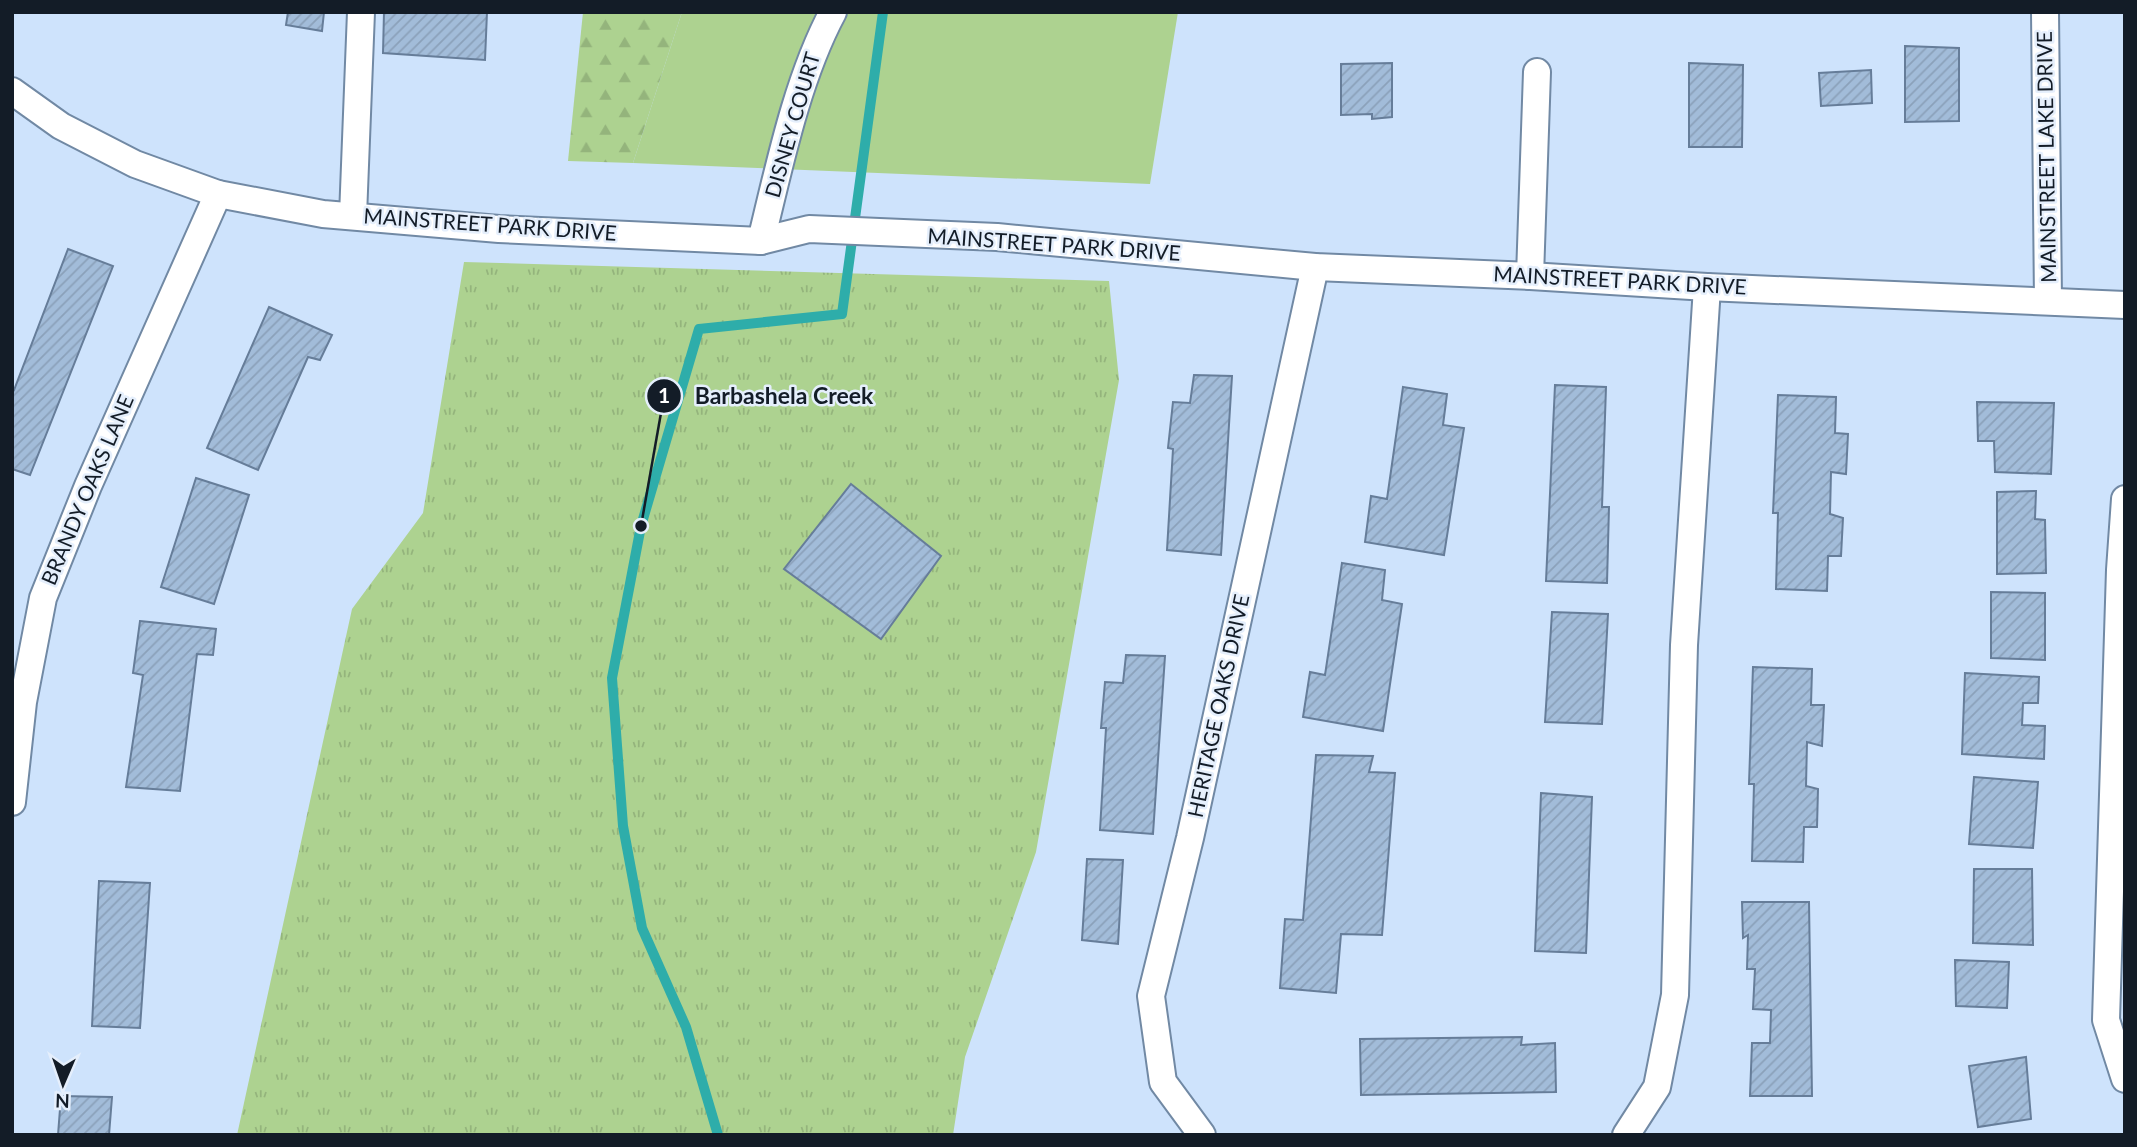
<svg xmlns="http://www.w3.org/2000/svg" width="2137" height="1147" viewBox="0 0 2137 1147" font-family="Lato,sans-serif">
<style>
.grass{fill:#add290}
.forest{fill:url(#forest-firs)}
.park{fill:url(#park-tufts)}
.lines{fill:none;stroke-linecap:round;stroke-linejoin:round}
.stream{stroke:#2eadaa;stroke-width:10}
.building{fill:url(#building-hatch);stroke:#667d99;stroke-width:2}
.street-casing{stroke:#7189a4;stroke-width:30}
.street{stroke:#fff;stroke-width:26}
.labels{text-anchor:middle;stroke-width:5;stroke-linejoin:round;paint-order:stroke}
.street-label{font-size:21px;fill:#131c27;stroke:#e5effc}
.leader{fill:none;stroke:#131c27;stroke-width:2.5}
.callout-dot{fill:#131c27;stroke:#e5effc;stroke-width:2.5}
.mark-label{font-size:21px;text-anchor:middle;font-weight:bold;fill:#fff}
.callout-label{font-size:23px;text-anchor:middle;font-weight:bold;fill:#131c27;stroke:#e5effc;stroke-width:5;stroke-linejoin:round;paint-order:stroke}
</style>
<defs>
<pattern id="forest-firs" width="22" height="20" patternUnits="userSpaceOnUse" patternTransform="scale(1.75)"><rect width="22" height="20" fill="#add290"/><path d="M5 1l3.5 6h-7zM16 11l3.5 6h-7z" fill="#94b47c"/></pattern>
<pattern id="park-tufts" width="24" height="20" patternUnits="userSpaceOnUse" patternTransform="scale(1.75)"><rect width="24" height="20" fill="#add290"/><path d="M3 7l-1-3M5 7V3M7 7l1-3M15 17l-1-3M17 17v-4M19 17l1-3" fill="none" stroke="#94b47c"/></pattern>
<pattern id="building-hatch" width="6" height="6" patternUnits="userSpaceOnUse" patternTransform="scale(1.75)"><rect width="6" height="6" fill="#a2bcd9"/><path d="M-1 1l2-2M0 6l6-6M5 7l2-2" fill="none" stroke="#8ba1ba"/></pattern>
</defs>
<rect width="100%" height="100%" fill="#cee3fc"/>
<polygon class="grass" points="682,12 1178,12 1150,184 633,163"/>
<polygon class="forest" points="583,12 682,12 633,163 568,161"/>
<polygon class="park" points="464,262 1109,281 1119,380 1036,852 965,1057 953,1135 237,1135 352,609 423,513"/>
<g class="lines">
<polyline class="stream" points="718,1135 686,1027 642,928 623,826 612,678 641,526 699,329 842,314 883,12"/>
</g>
<g class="building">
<polygon points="288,12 324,12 322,31 286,25"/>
<polygon points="384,12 487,12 485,60 383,53"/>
<polygon points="1905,46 1959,48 1959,121 1905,122"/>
<polygon points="1392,63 1392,117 1372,119 1372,114 1341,115 1341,64"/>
<polygon points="1689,63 1743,65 1742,147 1689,147"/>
<polygon points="1871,70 1872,103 1821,106 1819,73"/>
<polygon points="68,249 113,266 30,475 12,469 12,389 14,390"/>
<polygon points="269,307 332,335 320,360 308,357 258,470 207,448"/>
<polygon points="1194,375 1232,376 1221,555 1167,550 1173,449 1168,448 1173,402 1190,403"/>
<polygon points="1555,385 1606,387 1602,507 1609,507 1607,583 1546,581"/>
<polygon points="1403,387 1447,394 1443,425 1464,428 1444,555 1365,542 1371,496 1387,499"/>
<polygon points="1778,395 1836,397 1835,433 1848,434 1846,474 1831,472 1830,514 1843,518 1841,556 1828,556 1827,591 1776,589 1778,513 1773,513"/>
<polygon points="1977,402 2054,403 2051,474 1995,472 1994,441 1978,441"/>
<polygon points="196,478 249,495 214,604 161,587"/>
<polygon points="851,484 941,556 881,639 784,569"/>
<polygon points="2036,491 2035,519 2045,520 2046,573 1997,574 1997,492"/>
<polygon points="1342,563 1385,570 1382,600 1402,604 1383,731 1303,717 1310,672 1325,675"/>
<polygon points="1991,592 2045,593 2045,660 1991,658"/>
<polygon points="1552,612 1608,614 1602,724 1545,722"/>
<polygon points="140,621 216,629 213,655 197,654 180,791 126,787 143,675 133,673"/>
<polygon points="1126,655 1165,656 1153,834 1100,830 1106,728 1101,728 1105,682 1123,683"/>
<polygon points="1753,667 1812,669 1811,705 1824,705 1822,746 1807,742 1806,786 1818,789 1817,827 1804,827 1803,862 1752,861 1754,784 1749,784"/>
<polygon points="1965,673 2039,677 2038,703 2023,703 2022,725 2045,726 2044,759 1962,754"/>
<polygon points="1316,755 1373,756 1369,772 1395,773 1382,935 1341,934 1336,993 1280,988 1285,919 1303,920"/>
<polygon points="1974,777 2038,782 2033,848 1969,844"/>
<polygon points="1541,793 1592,797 1586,953 1535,951"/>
<polygon points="1087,859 1123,860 1118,944 1082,940"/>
<polygon points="1974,869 2032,869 2033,945 1973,943"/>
<polygon points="99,881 150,883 140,1028 92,1026"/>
<polygon points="1742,902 1809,902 1812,1096 1750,1096 1752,1043 1770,1043 1771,1010 1753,1009 1755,969 1747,969 1748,935 1743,938"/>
<polygon points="1955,960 2009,962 2007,1008 1956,1006"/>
<polygon points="1522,1037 1521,1045 1555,1043 1556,1092 1361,1095 1360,1039"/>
<polygon points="2026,1057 2031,1119 1978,1127 1969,1066"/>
<polygon points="61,1096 112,1097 109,1135 58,1135"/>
</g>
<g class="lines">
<defs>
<g id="street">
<polyline points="2045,12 2048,301"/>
<polyline points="12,91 61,126 135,164 218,194 323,214 499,229 761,241 809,229 997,237 1315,267 1530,276 1707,287 2125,305"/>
<polyline points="353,216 361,12"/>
<path d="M761,241C779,167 797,79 833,12"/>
<polyline points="1530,276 1537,72"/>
<polyline points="2125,499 2120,570 2106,1020 2125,1079"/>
<polyline points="12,802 23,702 43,598 88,486 218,194"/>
<polyline points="1202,1135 1163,1082 1151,996 1190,838 1315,267"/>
<polyline points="1626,1135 1657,1087 1675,995 1684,645 1707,287"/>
</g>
</defs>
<use href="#street" class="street-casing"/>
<use href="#street" class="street"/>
</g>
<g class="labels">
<g class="street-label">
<text transform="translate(793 125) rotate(-74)" y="7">DISNEY COURT</text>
<text transform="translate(2047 157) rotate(-91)" y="7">MAINSTREET LAKE DRIVE</text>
<text transform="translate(490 225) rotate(4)" y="7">MAINSTREET PARK DRIVE</text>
<text transform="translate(1054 245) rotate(4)" y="7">MAINSTREET PARK DRIVE</text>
<text transform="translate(1620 281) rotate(3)" y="7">MAINSTREET PARK DRIVE</text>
<text transform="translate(88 490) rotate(-67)" y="7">BRANDY OAKS LANE</text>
<text transform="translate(1219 706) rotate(-78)" y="7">HERITAGE OAKS DRIVE</text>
</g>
</g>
<path class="leader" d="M641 526L664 396"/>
<g class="callout-dot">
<circle cx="641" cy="526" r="7"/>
<circle cx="664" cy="396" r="18"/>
</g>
<g class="mark-label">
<text x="664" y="403">1</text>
</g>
<g class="callout-label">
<text x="784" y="404">Barbashela Creek</text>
</g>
<rect width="2137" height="1147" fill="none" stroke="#131c27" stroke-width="28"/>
<g transform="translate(63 1084) rotate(182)" stroke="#e5effc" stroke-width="5" paint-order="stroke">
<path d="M0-5L12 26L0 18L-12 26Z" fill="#131c27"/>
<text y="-10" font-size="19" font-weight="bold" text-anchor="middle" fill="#131c27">N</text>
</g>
</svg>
